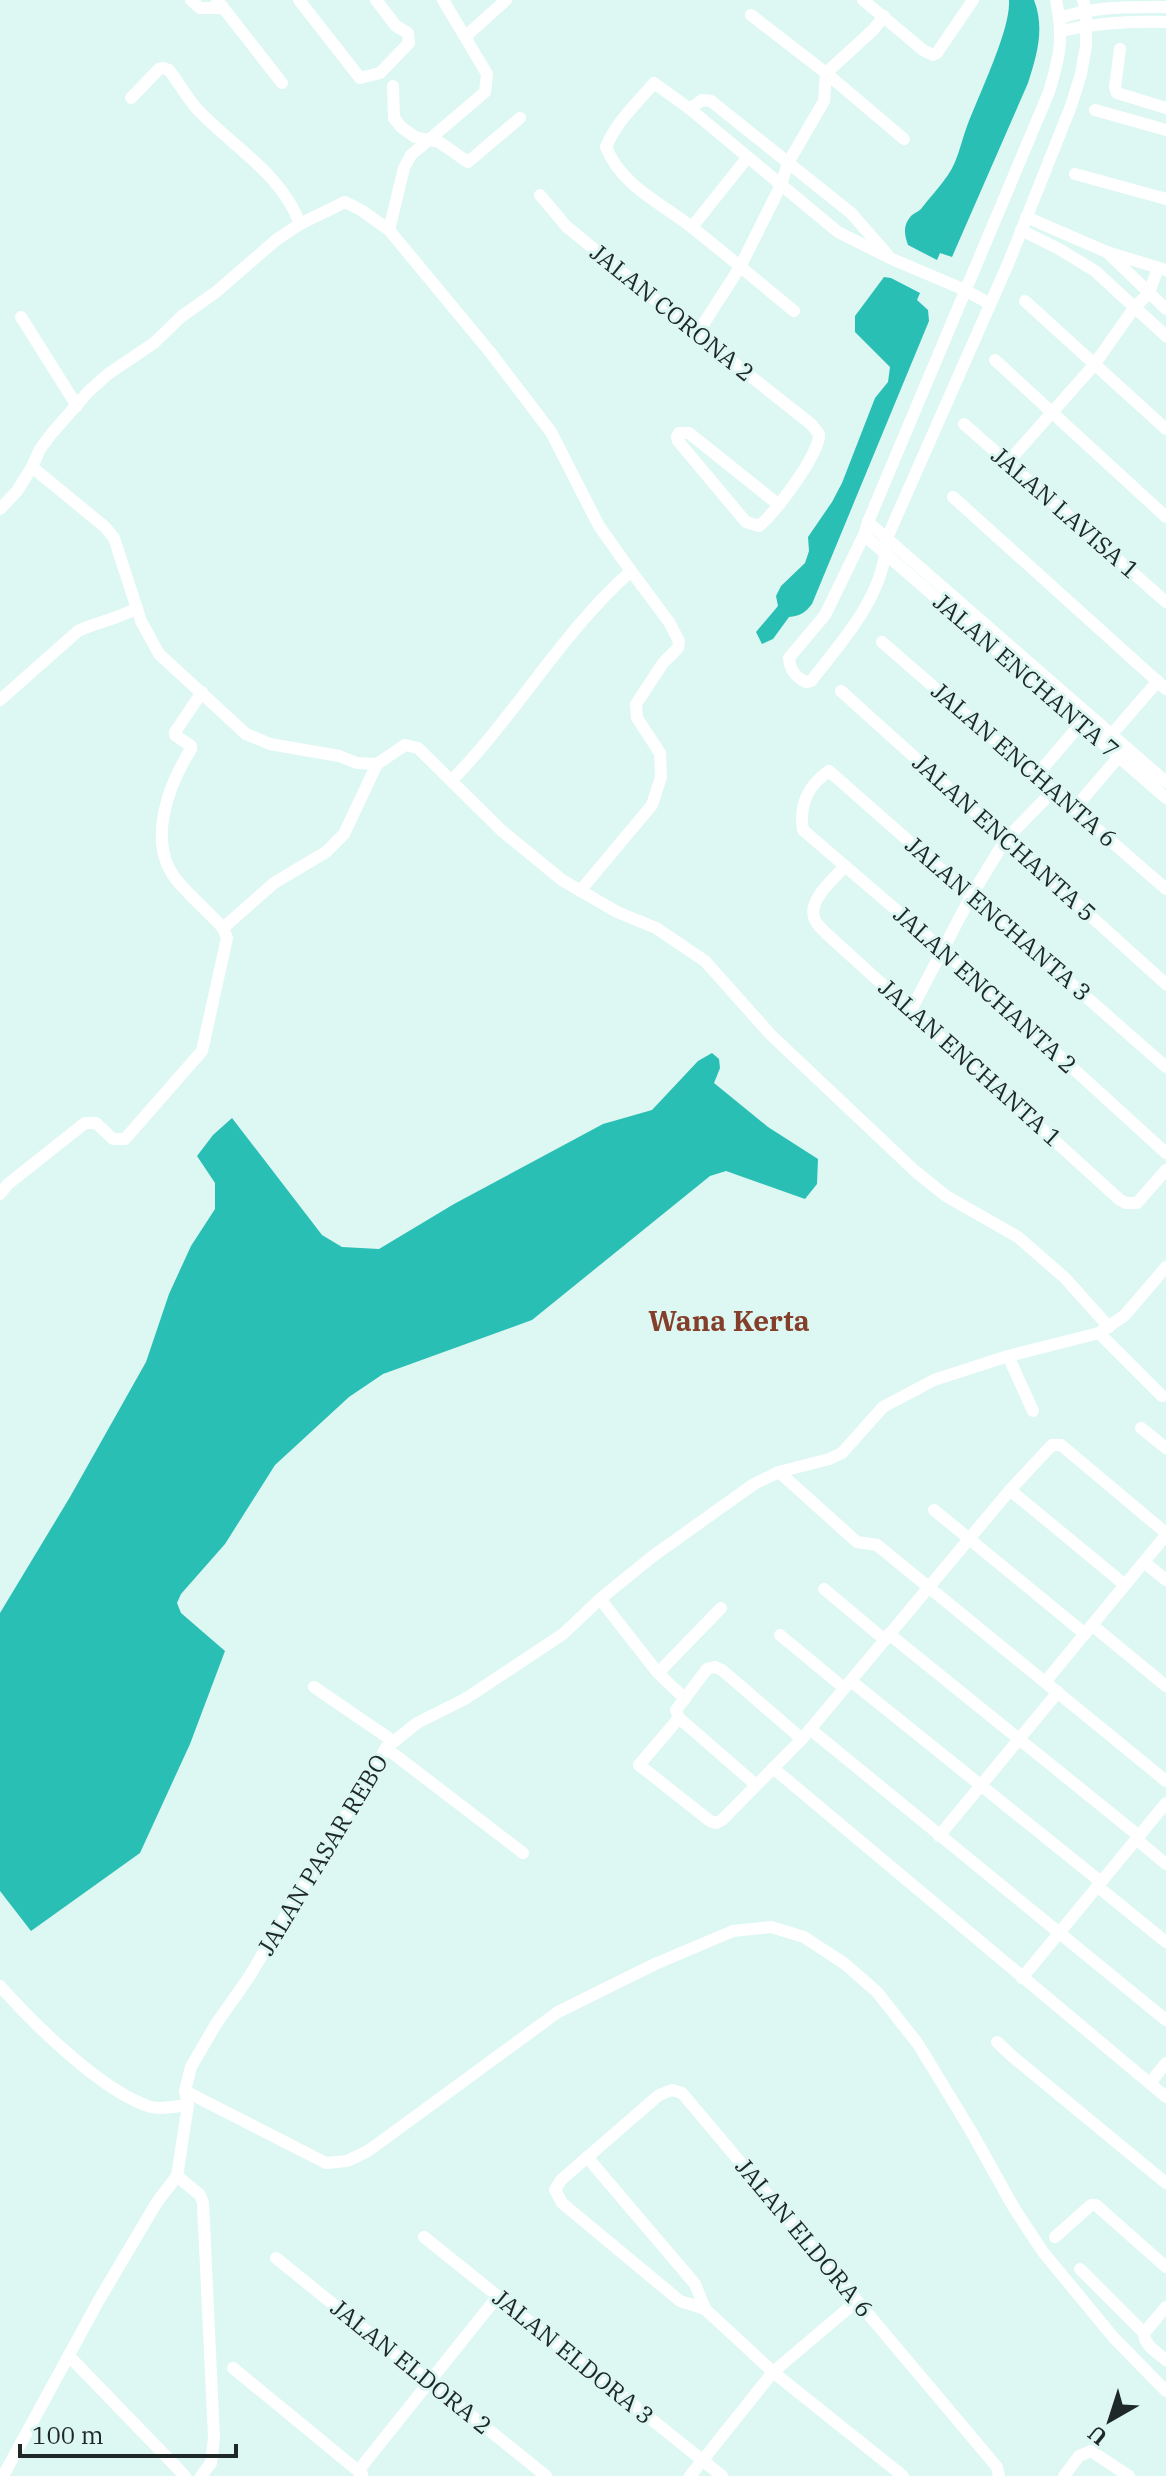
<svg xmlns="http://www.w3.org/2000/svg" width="1166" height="2476" viewBox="0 0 1166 2476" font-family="'IBM Plex Serif',serif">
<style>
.water{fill:#2abfb4}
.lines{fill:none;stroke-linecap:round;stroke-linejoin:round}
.street{stroke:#fff;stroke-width:12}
.labels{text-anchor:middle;stroke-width:6;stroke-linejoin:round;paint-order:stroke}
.street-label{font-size:24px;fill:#1e2827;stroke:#ddf7f3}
.quarter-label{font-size:28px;font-weight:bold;fill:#843f2b;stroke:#ddf7f3}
</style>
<rect width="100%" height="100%" fill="#ddf7f3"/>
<g class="water">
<path d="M1009,0H1034C1045,28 1037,55 1028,83L952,257L940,253L937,260L908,245C904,234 903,225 911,216C914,213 918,212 921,209C929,198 940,187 948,175C958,160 960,146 966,129C977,98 1011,30 1009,0Z"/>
<path d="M884,277L891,278L920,293L917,300L928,310L929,321L812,604C805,613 800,616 789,617L773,639L762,644L756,632L778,606L776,596L781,586L805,563L809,551L808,537L832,502L842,483L875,398L888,382L890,367L855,332V316Z"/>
<polygon points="712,1053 719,1059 720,1068 714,1083 768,1127 818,1159 817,1184 805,1199 726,1171 710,1176 532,1320 383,1374 349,1397 275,1465 225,1544 181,1594 177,1603 181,1613 225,1651 190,1744 140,1853 31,1931 0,1891 0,1613 70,1497 146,1362 169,1294 191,1246 215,1209 215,1183 197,1156 213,1135 232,1118 322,1235 342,1247 379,1249 454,1204 603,1124 652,1110 698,1061"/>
</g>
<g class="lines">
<g class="street">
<polyline points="191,0 200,8 223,8"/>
<polyline points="217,0 282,83"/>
<polyline points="299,0 360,78 380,73 409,43 408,33 396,26 376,0"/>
<polyline points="863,0 923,50 933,55 937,53 973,0"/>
<path d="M1056,0C1064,38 1060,55 1049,92L868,522L864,535L825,615L789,658C790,670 795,677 806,682L811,681C844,639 885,595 887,538L1008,264L1071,106L1081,74L1086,46V10L1083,0"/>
<polyline points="751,15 826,73 904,139"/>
<path d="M1060,18C1097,6 1127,7 1166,7"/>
<path d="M1061,31C1096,23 1130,21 1166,22"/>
<polyline points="466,36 506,0"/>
<polyline points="1120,49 1115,87 1117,93 1166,108"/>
<polyline points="393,86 394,118 401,127 415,137 439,142 468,162 520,118"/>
<path d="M131,98L159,69L164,68L169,70C179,83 187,98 198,110C234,148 281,173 300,224"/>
<polyline points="690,109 702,100 711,101 851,213 887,254"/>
<polyline points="1095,110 1166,130"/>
<polyline points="1075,174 1166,199"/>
<path d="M540,195L566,226L697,334L811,424L819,434C821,452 774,515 759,526L746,522L678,441L677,437L679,433H689L779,505"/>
<polyline points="1026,217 1107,252 1166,270"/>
<polyline points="692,227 747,158"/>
<polyline points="389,230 404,168 411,155 485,92 487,74 443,0"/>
<polyline points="1021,230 1059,249 1095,271 1166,336"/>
<polyline points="1109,254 1166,309"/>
<polyline points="1025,301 1166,429"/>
<path d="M794,311C761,284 728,256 694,229C662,203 622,187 606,147C616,122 637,103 654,83L690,109L838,232L892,259L965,290L990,304"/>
<polyline points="21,317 77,406"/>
<polyline points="697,334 740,267 781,185 788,163 824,101 826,73 873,30 884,16"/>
<polyline points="995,360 1166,517"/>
<polyline points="964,424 1166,602"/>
<polyline points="1008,462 1094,365 1134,308 1149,293 1158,268"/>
<polyline points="32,467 105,527 114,538 141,621 159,654 246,734 270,744 339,756 357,763 377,764 405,745 418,748 501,830 562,880 617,912 656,928 705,961 771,1035 915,1171 946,1196 1018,1237 1065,1278 1109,1327"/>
<polyline points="953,497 1166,689"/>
<path d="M0,509L17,491L32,467L40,449L52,433L89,391L108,374L154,343L182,316L216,292L276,240L300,224L345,202L361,210L389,230L490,352L551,432L599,526L631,571C562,632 516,715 452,780"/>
<polyline points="868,522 1166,782"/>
<polyline points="864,535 1166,798"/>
<polyline points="882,642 1166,889"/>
<polyline points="841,691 1166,984"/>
<path d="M0,700L78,631C97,622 118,619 137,608"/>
<polyline points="1112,734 1158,681"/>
<polyline points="1036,776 1084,720"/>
<polyline points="1074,809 1122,753"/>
<path d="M845,866C834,879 806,901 815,920C817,925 824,931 828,935L1120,1200L1126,1203H1137L1166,1170"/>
<polyline points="580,891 652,805 661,777 660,753 637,718 636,704 663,663 678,648 679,641 669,622 631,571"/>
<polyline points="223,928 274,883 326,852 344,834 377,764"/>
<polyline points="911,1010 971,896 1006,839 1053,791"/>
<path d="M1166,1067L829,771C808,785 799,806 803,830L943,950L1166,1153"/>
<path d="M0,1194L8,1184L85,1123H96L113,1139H125L202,1051L227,938L223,928C208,911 189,896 175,878C147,840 169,784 191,749V746L175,735V732L202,692"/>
<polyline points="1099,1333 1162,1396"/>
<polyline points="1008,1356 1033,1411"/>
<polyline points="1141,1428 1166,1448"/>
<polyline points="779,1472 857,1542 877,1545 1166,1781"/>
<polyline points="1010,1490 1125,1585"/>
<polyline points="934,1510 1085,1634"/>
<polyline points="1144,1562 1166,1580"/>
<polyline points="824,1589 885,1640"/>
<polyline points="600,1599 658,1673 685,1699"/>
<polyline points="1092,1625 1166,1686"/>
<polyline points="889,1634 1139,1836"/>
<polyline points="780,1635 844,1688"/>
<polyline points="658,1673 721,1608"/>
<polyline points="851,1681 1101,1882"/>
<polyline points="1046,1681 1166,1535"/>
<polyline points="314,1687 393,1741"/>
<polyline points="679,1718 639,1765 710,1821 716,1823 722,1820 802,1739 1010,1490 1052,1445 1061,1445 1166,1533"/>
<polyline points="810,1729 1166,2020"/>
<polyline points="386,1748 523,1853"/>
<polyline points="773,1768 1166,2097"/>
<polyline points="756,1785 679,1718 676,1710 707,1669 715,1667 722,1670 802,1739"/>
<polyline points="939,1836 1058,1692"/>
<polyline points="1136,1839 1166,1864"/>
<polyline points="1097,1886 1166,1942"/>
<polyline points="1022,1978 1166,1803"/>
<path d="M0,1986C34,2024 102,2092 151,2107C162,2110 177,2106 188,2105"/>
<polyline points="997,2042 1013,2057 1166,2183"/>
<polyline points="1150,2083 1166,2063"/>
<polyline points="185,2091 326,2163 347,2161 368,2151 558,2012 655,1964 733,1931 771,1927 804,1937 845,1964 877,1992 918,2044 971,2131 1014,2208 1043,2252 1114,2338 1166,2391"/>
<polyline points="587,2157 695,2284 705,2309"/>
<polyline points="177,2176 200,2195 203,2203 214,2438 211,2463 201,2476"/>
<polyline points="424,2237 722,2476"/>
<polyline points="1055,2237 1091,2205 1096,2205 1166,2267"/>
<polyline points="276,2258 546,2476"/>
<polyline points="1080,2269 1144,2333"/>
<path d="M1166,2307L1144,2333C1144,2346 1157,2352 1166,2360"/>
<polyline points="69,2356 185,2476"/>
<polyline points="233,2368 362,2474"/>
<polyline points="358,2471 498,2296"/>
<polyline points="3,2476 99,2300 157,2202 177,2176 188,2105 185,2091 191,2067 216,2024 249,1977 386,1748 417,1723 465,1699 563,1634 600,1599 653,1556 754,1484 779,1472 829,1459 842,1453 883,1407 934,1380 1008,1356 1099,1333 1125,1315 1166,1267"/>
<polyline points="690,2476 773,2372 857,2301"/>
<polyline points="903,2476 773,2372 705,2309 680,2301 562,2203 555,2190 561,2180 659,2095 672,2090 682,2093 997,2467 999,2476"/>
<polyline points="1064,2476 1079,2456 1091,2451 1129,2476"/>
</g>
</g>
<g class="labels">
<g class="street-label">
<text transform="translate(672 313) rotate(39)" y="8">JALAN CORONA 2</text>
<text transform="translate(1065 513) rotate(41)" y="8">JALAN LAVISA 1</text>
<text transform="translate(1026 676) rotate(41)" y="8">JALAN ENCHANTA 7</text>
<text transform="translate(1024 765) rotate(41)" y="8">JALAN ENCHANTA 6</text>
<text transform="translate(1004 838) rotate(42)" y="8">JALAN ENCHANTA 5</text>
<text transform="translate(998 919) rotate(41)" y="8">JALAN ENCHANTA 3</text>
<text transform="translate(985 990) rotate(42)" y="8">JALAN ENCHANTA 2</text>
<text transform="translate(970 1063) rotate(42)" y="8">JALAN ENCHANTA 1</text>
<text transform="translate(323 1855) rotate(-59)" y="8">JALAN PASAR REBO</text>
<text transform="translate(804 2238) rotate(50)" y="8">JALAN ELDORA 6</text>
<text transform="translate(573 2357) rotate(39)" y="8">JALAN ELDORA 3</text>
<text transform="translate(411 2367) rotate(39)" y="8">JALAN ELDORA 2</text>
</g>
<g class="quarter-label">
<text x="729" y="1331">Wana Kerta</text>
</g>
</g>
<g transform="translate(1110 2420) rotate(219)" stroke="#ddf7f3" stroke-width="6" paint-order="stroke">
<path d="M0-6L14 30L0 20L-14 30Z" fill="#1e2827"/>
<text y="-12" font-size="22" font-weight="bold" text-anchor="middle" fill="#1e2827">U</text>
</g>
<path d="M20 2444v12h216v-12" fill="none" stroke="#1e2827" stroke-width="4"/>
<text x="32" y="2444" font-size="24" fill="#1e2827" stroke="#ddf7f3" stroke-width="6" paint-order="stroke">100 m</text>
</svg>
